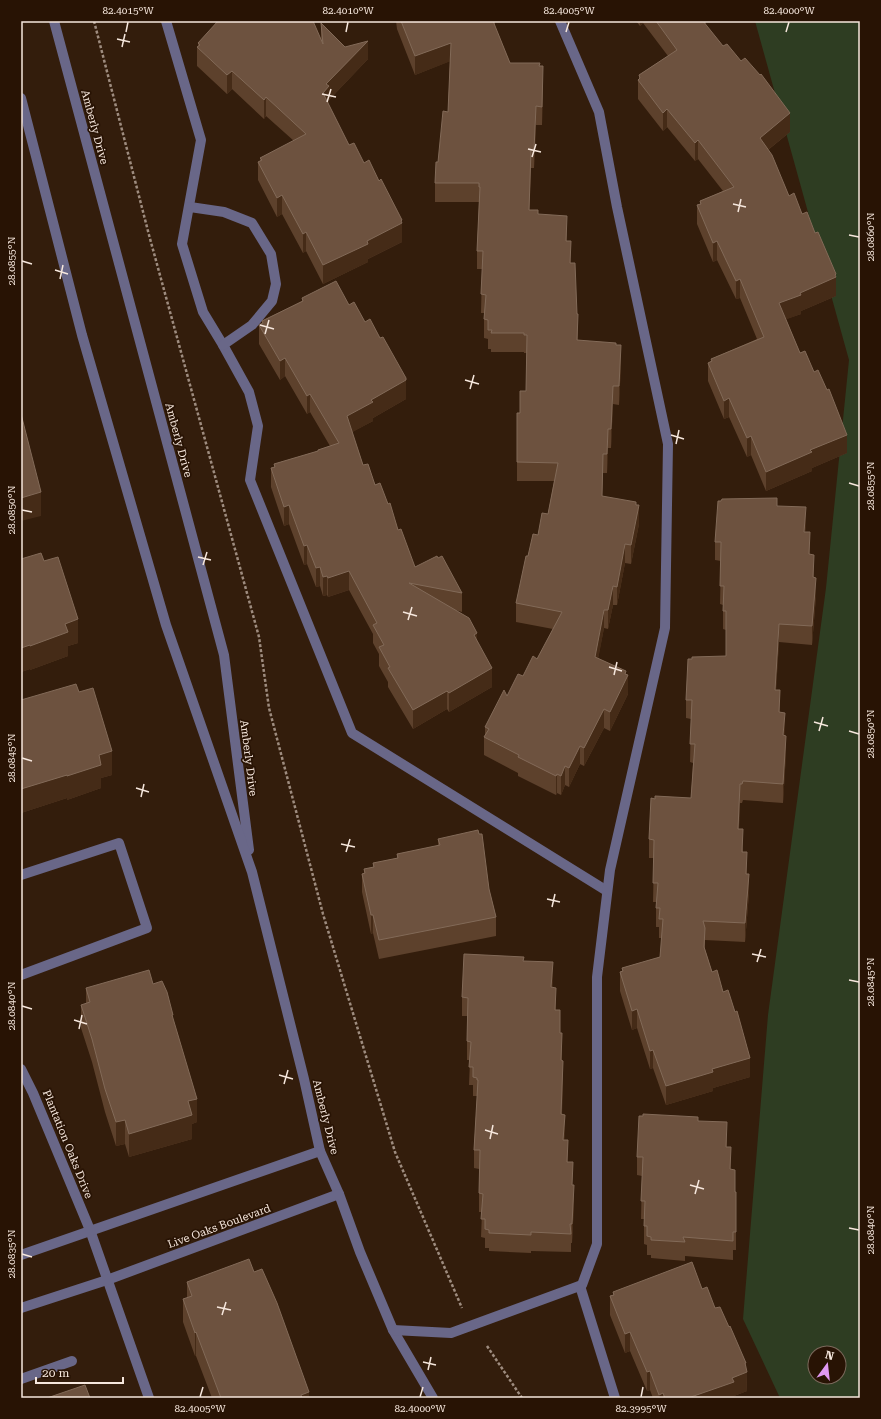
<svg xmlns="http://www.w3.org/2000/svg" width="881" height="1419" viewBox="0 0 881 1419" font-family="'Roboto Serif',serif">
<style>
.green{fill:#2e3d22;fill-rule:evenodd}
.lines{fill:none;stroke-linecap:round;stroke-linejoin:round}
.path{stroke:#9e8c7f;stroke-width:2.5;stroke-dasharray:3 2;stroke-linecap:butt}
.lane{stroke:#696788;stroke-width:10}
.street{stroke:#696788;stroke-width:10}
.wall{fill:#5d412c}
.shaded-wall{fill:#452b17}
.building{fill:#6d523f;stroke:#826a58}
.ticks{fill:none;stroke:#f6e7dd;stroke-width:1.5}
.labels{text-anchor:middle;stroke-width:3.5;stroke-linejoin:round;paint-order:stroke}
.street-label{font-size:11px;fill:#f6e7dd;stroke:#281304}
.neatline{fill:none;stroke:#f6e7dd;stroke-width:1.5}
.ticks-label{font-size:10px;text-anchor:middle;fill:#f6e7dd}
</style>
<rect width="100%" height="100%" fill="#331d0c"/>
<path class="green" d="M755,21H860V1398H780L743,1319L768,1015L826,588L849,360ZM815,1353H839V1377H815Z"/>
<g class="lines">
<g class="path">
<polyline points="94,21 149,235 259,637 269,708 323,914 395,1152 462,1308"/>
<polyline points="487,1346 522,1398"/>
</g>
<g class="lane">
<polyline points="166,21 201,140 182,244 203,312 223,345 249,392 258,426 250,480 352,733 607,891"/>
<polyline points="190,207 224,212 252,223 271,254 276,284 272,301 252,325 223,345"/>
<polyline points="21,875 119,843 147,928 21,975"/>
<polyline points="580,1286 615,1398"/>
<polyline points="21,1379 72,1361"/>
</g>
<g class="street">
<polyline points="54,21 224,655 249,850"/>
<polyline points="21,98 82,335 166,625 252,872 304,1079 320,1151 339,1194 360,1252 393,1330 433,1398"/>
<polyline points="21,1069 33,1093 90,1230 149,1398"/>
<polyline points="21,1255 320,1151"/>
<polyline points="21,1308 107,1280 339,1194"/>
<polyline points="393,1330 451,1333 582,1285 597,1244 597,977 610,870 665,628 668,444 617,207 599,112 560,21"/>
</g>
</g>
<g class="wall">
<polygon points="396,21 495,21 495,27 510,63 540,66 543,84 542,125 536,125 534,168 531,168 529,210 538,214 567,234 567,241 571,263 577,314 578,332 578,340 616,345 621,364 619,405 613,404 611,448 608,448 607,473 603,473 602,496 636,505 639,524 631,564 625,563 617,605 613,605 608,629 604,628 598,658 626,675 628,694 610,731 604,728 584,766 580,764 569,787 565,785 561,795 557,793 556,795 518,776 518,773 484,755 484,737 485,735 485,727 507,696 537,659 553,629 516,622 516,603 528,556 548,514 554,481 517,481 517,413 520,413 526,391 527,353 524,353 524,352 491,352 491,349 488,349 488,339 484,338 484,313 481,313 482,269 477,269 477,251 479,202 435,202 435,183 438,162 448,112 450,61 415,75 397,29"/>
<polygon points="636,21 706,21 706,23 705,24 790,132 768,150 789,196 836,293 836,296 801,311 801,314 786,319 800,353 847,453 812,468 812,471 766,491 751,455 747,457 729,417 724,419 708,381 708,363 711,361 711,359 757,339 740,298 736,299 717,260 713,262 697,224 697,205 700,204 700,201 723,191 698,159 695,161 667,127 663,131 638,99 638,80 639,79 639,75 668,56 643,23 640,26"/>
<polygon points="321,23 345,47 368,59 329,100 329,105 349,145 379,181 402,220 402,242 368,259 368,262 323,284 306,251 303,253 282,214 277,217 258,180 258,162 260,161 260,158 294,141 266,116 264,119 232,89 227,94 197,66 197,47 198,47 198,43 321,39"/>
<polygon points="302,298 349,305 406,399 373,418 373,421 352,432 363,465 388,504 398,530 415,567 438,558 462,593 462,612 455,610 477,641 492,687 449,712 447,709 413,729 388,687 388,682 379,666 379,654 373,643 373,634 349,590 328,597 327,595 323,596 320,586 316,587 307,564 304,565 289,524 284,526 271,487 271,468 274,467 274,464 318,451 318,450 330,446 310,412 307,414 285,376 280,380 259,344 259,325 262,324 262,321 302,301"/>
<polygon points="777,506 806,526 805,532 814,577 816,596 812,645 779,642 776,690 784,735 786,754 783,803 743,800 742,803 740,803 739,829 747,874 749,893 745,942 705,940 705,949 712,972 723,992 750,1077 713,1088 713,1091 666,1105 653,1068 650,1069 637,1028 632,1030 620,991 620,972 622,971 622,968 660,957 662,938 659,938 659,927 656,927 656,902 653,902 654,858 649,858 649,839 655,799 691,798 693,763 690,762 691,719 686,718 686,700 692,659 726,656 726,630 723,629 723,605 720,604 721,561 715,560 715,542"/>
<polygon points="44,561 78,643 68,646 68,656 30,670 30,669 21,672"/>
<polygon points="79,692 112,775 101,778 101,788 67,800 67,798 21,813 21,700"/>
<polygon points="438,839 489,889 496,917 496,936 379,959 373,933 371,934 362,892 362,874 364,873 364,869 373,867 373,863 397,858 397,854 438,846"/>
<polygon points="524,961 553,981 552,987 560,1033 562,1052 562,1061 563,1079 562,1114 565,1133 564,1140 572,1185 574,1204 572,1243 571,1243 571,1252 531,1251 531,1253 489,1251 489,1248 485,1248 485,1238 481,1237 482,1212 479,1212 479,1169 474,1168 474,1150 477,1099 477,1096 473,1096 473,1085 469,1085 470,1060 467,1060 467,1016 462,1016 462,997"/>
<polygon points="153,984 173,1021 197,1122 192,1124 192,1139 129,1157 125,1144 116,1146 105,1112 92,1062 81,1028 81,1005 86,1004 86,988"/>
<polygon points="698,1121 727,1140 727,1147 731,1169 735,1192 736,1192 736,1250 733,1250 733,1260 685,1256 685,1261 651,1258 651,1255 647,1255 647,1245 644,1244 644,1219 641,1219 642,1176 637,1175 637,1157"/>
<polygon points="254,1272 309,1398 212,1398 196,1356 195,1356 183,1322 183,1299 187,1298 187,1282"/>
<polygon points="702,1289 729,1327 746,1363 747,1391 734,1396 734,1398 653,1398 650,1390 647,1391 630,1351 625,1353 610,1315 610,1296 613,1295 613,1292"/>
</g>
<g class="shaded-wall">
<polygon points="640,21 643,21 643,23 640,26"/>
<polygon points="368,41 368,59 329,100 329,105 323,93 326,84"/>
<polygon points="451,43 451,61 415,75 415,56"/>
<polygon points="543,66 543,84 542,125 542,107"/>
<polygon points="232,71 232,89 227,94 227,75"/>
<polygon points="266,97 266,116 264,119 264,100"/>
<polygon points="536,106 536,125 534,168 534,150"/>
<polygon points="667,109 667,127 663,131 663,113"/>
<polygon points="790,113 790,132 760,156 760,138"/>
<polygon points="698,140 698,159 695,161 695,143"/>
<polygon points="531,150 531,168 529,228 529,210"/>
<polygon points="282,195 282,214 277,217 277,198"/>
<polygon points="567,216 567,234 566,259 566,241"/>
<polygon points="402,220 402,242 368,259 368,262 323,284 323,265 367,241"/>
<polygon points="306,232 306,251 303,253 303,234"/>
<polygon points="571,241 571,260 570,282 570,263"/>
<polygon points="717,241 717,260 713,262 713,243"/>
<polygon points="836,274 836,296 801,311 801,314 779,322 779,303"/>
<polygon points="740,279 740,298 736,299 736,281"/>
<polygon points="578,314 578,332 577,358 577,340"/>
<polygon points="621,345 621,364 619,405 619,386"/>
<polygon points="285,358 285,376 280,380 280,361"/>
<polygon points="406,380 406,399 373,418 373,421 347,435 347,416 371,400"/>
<polygon points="613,386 613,404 611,448 611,429"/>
<polygon points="310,394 310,412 307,414 307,396"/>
<polygon points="729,398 729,417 724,419 724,401"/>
<polygon points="608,429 608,448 607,473 607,454"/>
<polygon points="847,435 847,453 812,468 812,471 766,491 766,472 810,450"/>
<polygon points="751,436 751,455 747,457 747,438"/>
<polygon points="41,492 41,516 21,521 21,498"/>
<polygon points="289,505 289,524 284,526 284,507"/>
<polygon points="639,505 639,524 631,564 631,545"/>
<polygon points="806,507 806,526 804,551 804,532"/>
<polygon points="810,532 810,551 809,573 809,554"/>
<polygon points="625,544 625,563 617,605 617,587"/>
<polygon points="307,545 307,564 304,565 304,546"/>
<polygon points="814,555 814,573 813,596 813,577"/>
<polygon points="320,567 320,586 316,587 316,568"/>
<polygon points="349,571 349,590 328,597 328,578"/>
<polygon points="327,576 327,595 323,596 323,577"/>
<polygon points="816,578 816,596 812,645 812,626"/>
<polygon points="613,586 613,605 608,629 608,610"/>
<polygon points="604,610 604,628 595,676 595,657"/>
<polygon points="78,619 78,643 68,646 68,656 30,670 30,646 65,624"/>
<polygon points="779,624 779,642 775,708 775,690"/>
<polygon points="477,633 477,652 474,635"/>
<polygon points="30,645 30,669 21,672 21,648"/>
<polygon points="492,668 492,687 449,712 449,693"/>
<polygon points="626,671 626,679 628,675 628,694 610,731 610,712"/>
<polygon points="780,690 780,709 779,731 779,712"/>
<polygon points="447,691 447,709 413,729 413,710"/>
<polygon points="604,709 604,728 584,766 584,748"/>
<polygon points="785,713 785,731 783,754 783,735"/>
<polygon points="786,736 786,754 783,803 783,784"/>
<polygon points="580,746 580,764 569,787 569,768"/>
<polygon points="112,751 112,775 101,778 101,788 67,800 67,776 99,755"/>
<polygon points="565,766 565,785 561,795 561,776"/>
<polygon points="557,774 557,793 556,795 556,776"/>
<polygon points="67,775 67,798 21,813 21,789"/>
<polygon points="740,784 740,803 738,848 738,829"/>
<polygon points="747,852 747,871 746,893 746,874"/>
<polygon points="749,874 749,893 745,942 745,923"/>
<polygon points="371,915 373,915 373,933 371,934"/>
<polygon points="553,962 553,981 551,1006 551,987"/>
<polygon points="556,988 556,1006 555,1029 555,1010"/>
<polygon points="637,1009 637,1028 632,1030 632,1011"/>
<polygon points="562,1033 562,1052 561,1079 561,1060"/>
<polygon points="653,1050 653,1068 650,1069 650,1051"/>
<polygon points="750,1058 750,1077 713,1088 713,1091 666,1105 666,1086 712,1069"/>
<polygon points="563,1061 563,1079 561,1133 561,1114"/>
<polygon points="197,1099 197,1122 192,1124 192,1139 129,1157 129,1134 188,1101"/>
<polygon points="565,1115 565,1133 563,1158 563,1140"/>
<polygon points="125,1120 125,1144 116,1146 116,1122"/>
<polygon points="727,1122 727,1140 726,1165 726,1147"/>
<polygon points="568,1140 568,1159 567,1181 567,1162"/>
<polygon points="731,1147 731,1166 730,1188 730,1169"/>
<polygon points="574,1185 574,1204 572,1243 572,1224"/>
<polygon points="196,1332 196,1356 195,1356 195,1333"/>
<polygon points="630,1332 630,1351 625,1353 625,1334"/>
<polygon points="745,1363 746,1363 747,1391 734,1396 734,1398 688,1398 732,1378"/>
<polygon points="650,1371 650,1390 647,1391 647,1372"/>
<polygon points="309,1392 309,1398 301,1398 301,1395"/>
<polygon points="663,1393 663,1398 659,1398 659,1395"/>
</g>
<g class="building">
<polygon points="218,21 313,21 323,44 321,23 345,47 368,41 326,84 329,86 323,93 349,145 354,143 364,163 369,160 379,181 381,179 402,220 401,221 402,223 367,241 368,244 323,265 306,232 303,234 282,195 277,198 258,162 262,160 260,158 306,134 266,97 264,100 232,71 227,75 197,47 200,45 198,43"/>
<polygon points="401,21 493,21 510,63 540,63 539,66 543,66 542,107 536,106 534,150 531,150 529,210 538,210 538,214 567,216 566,241 571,241 570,263 575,263 577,314 578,314 577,340 616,343 616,345 621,345 619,386 613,386 611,429 608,429 607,454 603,454 602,496 636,502 636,505 639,505 631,545 625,544 617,587 613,586 608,610 604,610 595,657 626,671 625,674 628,675 610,712 604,709 584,748 580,746 569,768 565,766 561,776 557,774 556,776 518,757 519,755 484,737 489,729 485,727 504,690 507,696 518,674 523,676 533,656 537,659 562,612 516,603 526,556 528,556 533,534 538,535 542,513 548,514 558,463 517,462 517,413 520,413 520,391 526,391 527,335 524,335 524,333 491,333 492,330 488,330 488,320 484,319 486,295 481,294 483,251 477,251 480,187 479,187 479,183 435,183 436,162 438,162 443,111 448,112 451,43 415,56"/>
<polygon points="656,21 703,21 723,46 727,44 741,61 745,58 760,75 761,74 790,113 760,138 772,155 789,196 794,193 802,214 807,212 815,233 818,232 836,274 835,275 836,277 800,293 801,295 779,303 800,353 805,351 814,372 818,370 827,390 829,389 847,435 810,450 812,452 766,472 751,436 747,438 729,398 724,401 708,363 712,361 711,359 764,337 740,279 736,281 717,241 713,243 697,205 701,204 700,201 734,187 698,140 695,143 667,109 663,113 638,80 640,78 639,75 677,50"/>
<polygon points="336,281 349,305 354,302 365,322 370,319 380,338 383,337 406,378 406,380 371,400 373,402 347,416 363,465 368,464 375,485 380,483 388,504 390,503 398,530 401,529 415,567 437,556 438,558 442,556 462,593 409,583 469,618 477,633 474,635 492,668 449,693 447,691 413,710 388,668 390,667 379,647 384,645 373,625 377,623 349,571 328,578 327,576 323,577 320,567 316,568 307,545 304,546 289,505 284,507 271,468 275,467 274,464 318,451 318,450 339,443 310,394 307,396 285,358 280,361 259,325 263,323 262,321 303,301 302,298"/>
<polygon points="21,414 41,492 21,498"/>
<polygon points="777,498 777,506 806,507 804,532 810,532 809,554 814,555 813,577 816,578 812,626 779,624 775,690 780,690 779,712 785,713 783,735 786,736 783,784 743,781 742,784 740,784 738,829 743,829 742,852 747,852 746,874 749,874 745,923 703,921 705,928 704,947 712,972 717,970 723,992 728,990 735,1012 737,1011 750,1058 712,1069 713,1072 666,1086 653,1050 650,1051 637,1009 632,1011 620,972 623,971 622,968 660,957 663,919 659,919 660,908 656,908 658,883 653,883 654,840 649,839 651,798 655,799 655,796 691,798 695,744 690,744 692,700 686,700 688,659 692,659 692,657 726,656 726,611 723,611 724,586 720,586 721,542 715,542 718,501 721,501 722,499"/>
<polygon points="41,553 44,561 58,557 78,619 65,624 68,632 30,646 30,645 21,648 21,559"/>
<polygon points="76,684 79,692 93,688 112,751 99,755 101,765 67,776 67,775 21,789 21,700"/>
<polygon points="478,830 479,834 482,834 489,889 496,917 379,940 373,915 371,915 362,874 365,873 364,869 374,867 373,863 398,858 397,854 440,845 438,839"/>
<polygon points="464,954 524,957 523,961 553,962 551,987 556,988 555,1010 560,1010 560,1033 562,1033 561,1060 563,1061 561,1114 565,1115 563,1140 568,1140 567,1162 573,1162 572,1185 574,1185 572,1224 570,1224 571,1234 531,1232 531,1235 489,1233 489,1230 485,1229 485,1219 481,1219 483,1194 479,1193 480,1150 474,1150 478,1080 477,1080 477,1078 473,1077 473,1067 469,1067 471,1042 467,1041 468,998 462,997"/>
<polygon points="149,970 153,984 162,981 167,992 173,1015 172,1015 197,1099 188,1101 192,1115 129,1134 125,1120 116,1122 105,1089 92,1039 81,1005 90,1002 86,988"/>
<polygon points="643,1114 698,1117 698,1121 727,1122 726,1147 731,1147 730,1169 735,1170 735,1192 736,1192 736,1232 733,1232 733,1241 683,1237 685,1242 651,1240 651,1237 647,1236 647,1226 644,1226 645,1201 641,1201 643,1157 637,1157 639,1116 643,1116"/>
<polygon points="249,1259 254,1272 262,1269 277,1303 309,1392 301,1395 302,1398 221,1398 196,1332 195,1333 183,1299 192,1296 187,1282"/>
<polygon points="692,1262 702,1289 707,1287 715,1308 720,1307 729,1327 730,1326 746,1363 745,1363 747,1372 732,1378 734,1382 688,1398 665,1398 663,1393 659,1395 650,1371 647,1372 630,1332 625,1334 610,1296 614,1295 613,1292"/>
<polygon points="85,1385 90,1398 47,1398"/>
</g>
<path class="ticks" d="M126,32L128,22M346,32L348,22M566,32L569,22M786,32L789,22M117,39L130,42M122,47L125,34M322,94L336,97M327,102L331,89M528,149L541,152M532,157L536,144M733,204L746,207M738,212L741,199M849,235L859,237M22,261L32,264M55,270L68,274M60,279L63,265M260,325L274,329M265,334L269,320M465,380L479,384M470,389L474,375M671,435L684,439M676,444L679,430M849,483L859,486M22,510L32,512M198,557L211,560M203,565L207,552M403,612L417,616M408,620L412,607M609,667L622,671M614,675L617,662M814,722L828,726M819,731L823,717M849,731L859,734M22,758L32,761M136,788L149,792M141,797L144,784M341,844L355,847M346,852L350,839M547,899L560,902M552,907L555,894M752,954L766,957M757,962L761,949M849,980L859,982M22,1006L32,1009M74,1020L87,1024M79,1029L82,1015M279,1075L293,1079M284,1084L288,1070M485,1130L498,1134M490,1139L493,1125M690,1185L704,1189M695,1194L699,1180M849,1228L859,1230M22,1254L32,1257M217,1307L231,1310M222,1315L226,1302M423,1362L436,1365M428,1370L431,1357M200,1397L203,1387M420,1397L423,1387M641,1397L643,1387"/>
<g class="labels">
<g class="street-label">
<text transform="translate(95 127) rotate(75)" y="4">Amberly Drive</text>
<text transform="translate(179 440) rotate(75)" y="4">Amberly Drive</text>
<text transform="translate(249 758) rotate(83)" y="4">Amberly Drive</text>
<text transform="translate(326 1117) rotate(76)" y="4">Amberly Drive</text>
<text transform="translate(68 1144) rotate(68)" y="4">Plantation Oaks Drive</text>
<text transform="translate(219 1226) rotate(-20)" y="4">Live Oaks Boulevard</text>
</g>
</g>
<rect width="881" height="1419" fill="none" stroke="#281304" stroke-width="44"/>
<g transform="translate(827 1365) rotate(15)"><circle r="19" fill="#281304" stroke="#7a685b"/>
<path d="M0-3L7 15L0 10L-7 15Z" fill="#df98f2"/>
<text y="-6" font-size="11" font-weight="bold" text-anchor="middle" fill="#f6e7dd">N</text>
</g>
<path d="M36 1377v6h87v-6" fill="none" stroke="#f6e7dd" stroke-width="2"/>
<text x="42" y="1377" font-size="12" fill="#f6e7dd" stroke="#281304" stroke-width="3" paint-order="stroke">20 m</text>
<rect x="22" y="22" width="837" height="1375" class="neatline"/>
<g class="ticks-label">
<text x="128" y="14">82.4015°W</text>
<text x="348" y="14">82.4010°W</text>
<text x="569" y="14">82.4005°W</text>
<text x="789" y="14">82.4000°W</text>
<text transform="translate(870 237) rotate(-90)" y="4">28.0860°N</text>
<text transform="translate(11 261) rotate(-90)" y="4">28.0855°N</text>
<text transform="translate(870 486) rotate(-90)" y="4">28.0855°N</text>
<text transform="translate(11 510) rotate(-90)" y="4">28.0850°N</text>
<text transform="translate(870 734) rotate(-90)" y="4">28.0850°N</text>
<text transform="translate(11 758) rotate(-90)" y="4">28.0845°N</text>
<text transform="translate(870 982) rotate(-90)" y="4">28.0845°N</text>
<text transform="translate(11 1006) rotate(-90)" y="4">28.0840°N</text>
<text transform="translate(870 1230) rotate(-90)" y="4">28.0840°N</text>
<text transform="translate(11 1254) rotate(-90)" y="4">28.0835°N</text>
<text x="200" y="1412">82.4005°W</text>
<text x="420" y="1412">82.4000°W</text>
<text x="641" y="1412">82.3995°W</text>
</g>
</svg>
